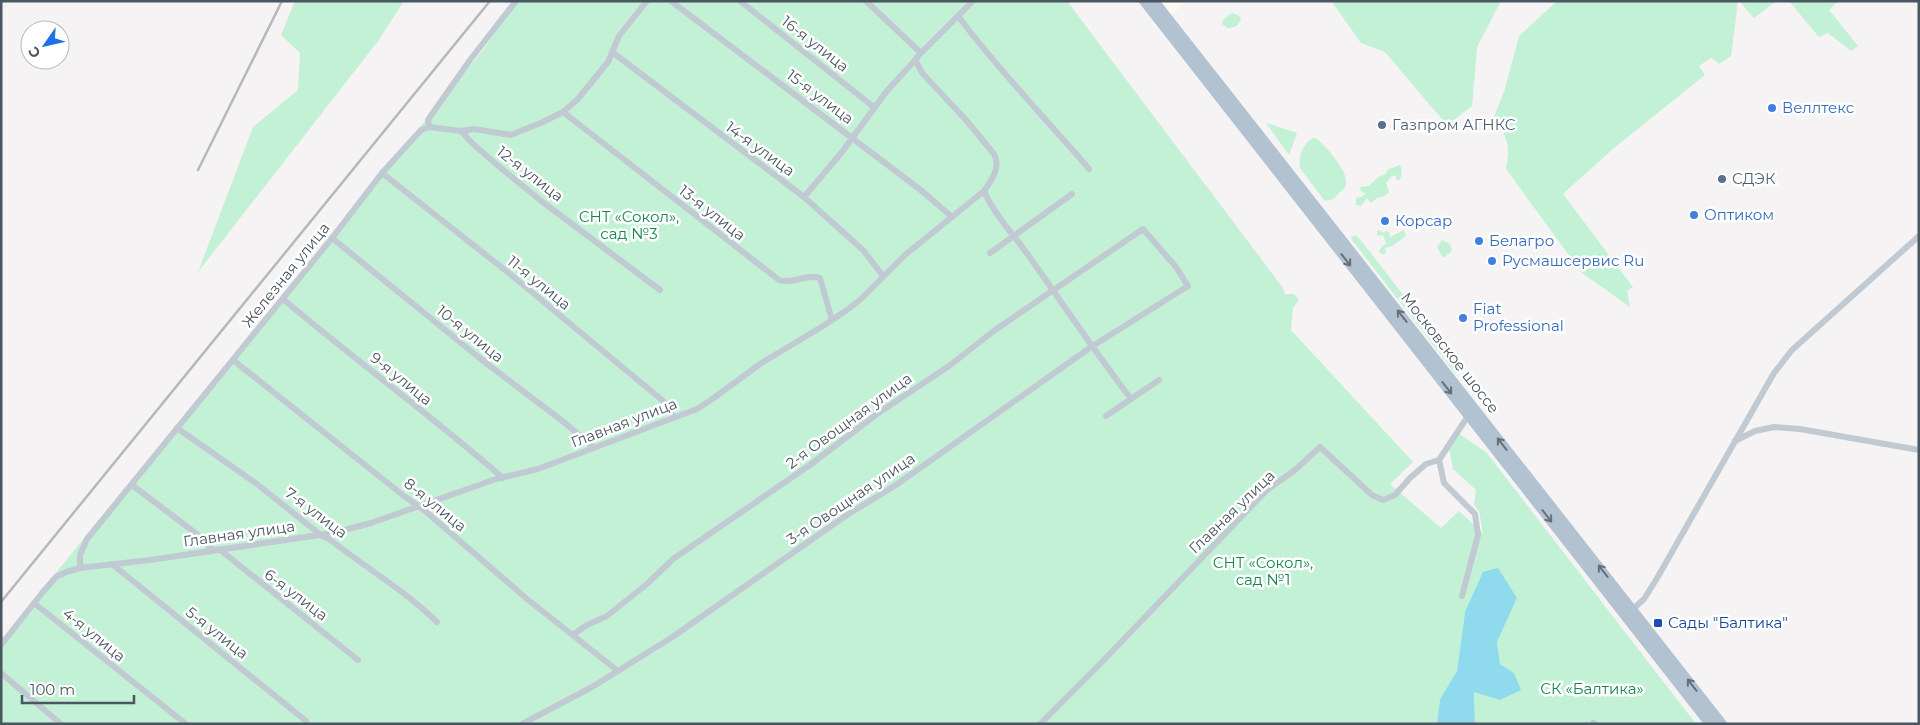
<svg xmlns="http://www.w3.org/2000/svg" width="1920" height="725" viewBox="0 0 1920 725" font-family="Montserrat,sans-serif">
<style>
.commercial{fill:#fdf9ef}
.green{fill:#c3f1d5}
.water{fill:#90daee}
.lines{fill:none;stroke-linecap:round;stroke-linejoin:round}
.street{stroke:#c1cad2;stroke-width:6}
.primary{stroke:#b3c2d1;stroke-width:10}
.rail{stroke:#b5b8bd;stroke-width:2.5}
.oneway{stroke:#64717d}
.shop-dot{fill:#3f7fe0;stroke:#fff;stroke-width:2}
.service-dot{fill:#5c6f8a;stroke:#fff;stroke-width:2}
.transit-dot{fill:#1a4fb4;stroke:#fff;stroke-width:2}
.labels{text-anchor:middle;stroke-width:5;stroke-linejoin:round;paint-order:stroke}
.street-label{font-size:15px;fill:#4a5661;stroke:#fff}
.shop-label{font-size:15px;fill:#366cbe;stroke:#fff;text-anchor:start}
.service-label{font-size:15px;fill:#4e5e75;stroke:#fff;text-anchor:start}
.park-label{font-size:15px;fill:#17864f;stroke:#fff}
.transit-label{font-size:15px;fill:#164399;stroke:#fff;text-anchor:start}
</style>
<rect width="100%" height="100%" fill="#f5f3f3"/>
<polygon class="commercial" points="1160,1 1189,1 1171,15"/>
<g class="green">
<polygon points="295,1 404,1 378,41 198,272 253,127 298,90 300,53 281,35"/>
<polygon points="517,1 1067,1 1283,288 1285,294 1294,294 1299,300 1293,308 1291,330 1413,462 1390,484 1441,528 1459,511 1483,533 1479,511 1474,505 1476,490 1453,469 1449,448 1458,433 1486,452 1696,724 1475,724 1474,692 1514,673 1500,664 1497,642 1517,598 1465,612 1457,671 1440,699 1437,724 1,724 1,640 483,50"/>
<polygon points="1334,1 1501,1 1477,47 1472,106 1447,125 1385,52 1361,43 1332,2"/>
<path d="M1557,1H1738L1731,56L1719,64L1711,58L1699,66L1705,75L1614,148L1563,194L1633,287L1627,291L1630,307L1582,273L1506,169C1511,143 1507,139 1494,117L1505,89L1519,36Z"/>
<polygon points="1739,1 1776,1 1754,18"/>
<polygon points="1789,1 1838,1 1829,10 1858,46 1851,51 1828,33 1819,37"/>
<path d="M1231,13L1238,15L1241,18C1239,26 1235,28 1227,28L1222,24L1223,20Z"/>
<polygon points="1266,123 1297,133 1289,155"/>
<path d="M1313,138H1316C1325,146 1348,170 1346,183C1346,187 1343,190 1340,192C1335,198 1331,202 1324,200L1300,168C1298,156 1303,144 1313,138Z"/>
<path d="M1400,165C1402,171 1403,174 1399,180H1396V175L1392,176L1386,183L1389,192L1385,196L1377,198L1371,203L1367,198L1361,206L1356,205V198L1361,197L1366,193L1361,192L1360,187L1369,186L1378,177L1386,174L1387,170Z"/>
<polygon points="1379,230 1383,233 1386,231 1389,232 1390,237 1404,230 1406,236 1392,246 1385,248 1386,252 1384,255 1379,252 1380,249 1386,243 1383,235 1377,236 1377,231"/>
<polygon points="1355,235 1359,238 1457,364 1460,371 1455,373 1352,240 1351,237"/>
<polygon points="1442,240 1450,244 1452,251 1443,258 1437,247"/>
</g>
<polygon class="water" points="1498,568 1517,598 1497,642 1500,664 1514,673 1521,690 1500,700 1474,692 1475,724 1437,724 1440,699 1457,671 1465,612 1483,572"/>
<g class="lines">
<g class="street">
<polyline points="671,1 922,191 952,217"/>
<polyline points="740,1 875,108"/>
<polyline points="866,1 921,53"/>
<path d="M958,16C987,55 1020,91 1053,128C1065,142 1077,154 1089,169"/>
<polyline points="612,52 804,197 863,250 883,276"/>
<path d="M563,112L779,280C793,285 806,273 820,278L832,320"/>
<polyline points="429,127 461,131 472,143 496,164 540,200 660,290"/>
<polyline points="461,131 474,129 511,135 543,122 563,112 577,100 608,62 619,36 647,1"/>
<polyline points="382,173 510,274 662,400 669,406 673,418"/>
<path d="M984,191C995,216 1015,236 1031,259C1064,306 1096,353 1131,399"/>
<polyline points="804,197 842,152 886,92 917,58"/>
<polyline points="332,238 482,360 565,423 593,447"/>
<polyline points="990,253 1072,194"/>
<path d="M283,299C355,360 432,416 503,478"/>
<polyline points="233,360 404,496 424,510 527,599 618,671"/>
<polyline points="1106,416 1159,380"/>
<path d="M177,428L257,484L322,536L329,539C365,567 404,590 437,622"/>
<polyline points="1735,441 1755,431 1774,427 1800,429 1919,450"/>
<polyline points="1439,460 1444,483 1475,514 1478,535 1462,596"/>
<polyline points="132,485 198,535 213,550"/>
<polyline points="219,549 358,660"/>
<polyline points="112,564 306,721"/>
<polyline points="80,568 80,555 87,539 332,238 382,173 421,130 429,127 428,120 432,114 470,60 516,1"/>
<polyline points="34,603 186,724"/>
<polyline points="1633,609 1644,599 1656,580 1774,373 1792,350 1919,236"/>
<path d="M1,645L42,593L56,577L66,572L80,568L150,560L333,533L371,523L496,479L538,469L697,409L711,400L760,364L823,326L847,310L861,299L905,255L984,191C992,180 1001,167 994,154L966,120L923,74L916,62L917,57L973,1"/>
<polyline points="1,673 61,724"/>
<polyline points="1593,723 1595,724"/>
<polyline points="522,724 592,687 671,638 847,515 896,485 1091,347 1188,286 1176,267 1143,229 995,330 949,366 877,414 810,465 673,559 647,584 607,616 585,626 573,635"/>
<polyline points="1040,724 1100,664 1267,490 1295,470 1320,447 1372,495 1383,500 1395,495 1410,478 1426,464 1439,460 1468,416"/>
</g>
<g class="primary">
<polyline points="1144,1 1710,724"/>
<polyline points="1154,1 1722,724"/>
</g>
<g class="rail">
<polyline points="198,170 282,1"/>
<polyline points="1,602 490,1"/>
</g>
</g>
<defs><path id="oneway-shaft" d="M-6 0H5M1.5-3L5.5 0L1.5 3" fill="none" stroke-width="1.6" stroke-linecap="round" stroke-linejoin="round" transform="scale(1.25)"/></defs>
<g class="oneway">
<use href="#oneway-shaft" transform="translate(1346 260) rotate(52)"/>
<use href="#oneway-shaft" transform="translate(1402 316) rotate(-128)"/>
<use href="#oneway-shaft" transform="translate(1447 388) rotate(52)"/>
<use href="#oneway-shaft" transform="translate(1502 444) rotate(-128)"/>
<use href="#oneway-shaft" transform="translate(1547 516) rotate(52)"/>
<use href="#oneway-shaft" transform="translate(1603 571) rotate(-128)"/>
<use href="#oneway-shaft" transform="translate(1692 685) rotate(-128)"/>
</g>
<g class="shop-dot">
<circle cx="1772" cy="108" r="5"/>
<circle cx="1694" cy="215" r="5"/>
<circle cx="1385" cy="221" r="5"/>
<circle cx="1479" cy="241" r="5"/>
<circle cx="1492" cy="261" r="5"/>
<circle cx="1463" cy="318" r="5"/>
</g>
<g class="service-dot">
<circle cx="1382" cy="125" r="5"/>
<circle cx="1722" cy="179" r="5"/>
</g>
<rect class="transit-dot" x="1653" y="618" width="10" height="10" rx="2.5"/>
<g class="labels">
<g class="street-label">
<text transform="translate(815 44) rotate(38)" y="5">16-я улица</text>
<text transform="translate(820 97) rotate(37)" y="5">15-я улица</text>
<text transform="translate(760 149) rotate(36)" y="5">14-я улица</text>
<text transform="translate(530 174) rotate(38)" y="5">12-я улица</text>
<text transform="translate(712 213) rotate(38)" y="5">13-я улица</text>
<text transform="translate(286 275) rotate(-51)" y="5">Железная улица</text>
<text transform="translate(539 283) rotate(39)" y="5">11-я улица</text>
<text transform="translate(470 334) rotate(39)" y="5">10-я улица</text>
<text transform="translate(1450 353) rotate(52)" y="5">Московское шоссе</text>
<text transform="translate(401 379) rotate(39)" y="5">9-я улица</text>
<text transform="translate(849 421) rotate(-36)" y="5">2-я Овощная улица</text>
<text transform="translate(624 423) rotate(-21)" y="5">Главная улица</text>
<text transform="translate(851 499) rotate(-34)" y="5">3-я Овощная улица</text>
<text transform="translate(435 505) rotate(39)" y="5">8-я улица</text>
<text transform="translate(1232 512) rotate(-44)" y="5">Главная улица</text>
<text transform="translate(316 513) rotate(37)" y="5">7-я улица</text>
<text transform="translate(239 534) rotate(-8)" y="5">Главная улица</text>
<text transform="translate(296 595) rotate(37)" y="5">6-я улица</text>
<text transform="translate(217 633) rotate(38)" y="5">5-я улица</text>
<text transform="translate(94 635) rotate(39)" y="5">4-я улица</text>
</g>
<g class="shop-label">
<text x="1782" y="113">Веллтекс</text>
<text x="1704" y="220">Оптиком</text>
<text x="1395" y="226">Корсар</text>
<text x="1489" y="246">Белагро</text>
<text x="1502" y="266">Русмашсервис Ru</text>
<text x="1473" y="314">Fiat<tspan x="1473" dy="17">Professional</tspan></text>
</g>
<g class="service-label">
<text x="1392" y="130">Газпром АГНКС</text>
<text x="1732" y="184">СДЭК</text>
</g>
<g class="park-label">
<text x="629" y="222">СНТ «Сокол»,<tspan x="629" dy="17">сад №3</tspan></text>
<text x="1263" y="568">СНТ «Сокол»,<tspan x="1263" dy="17">сад №1</tspan></text>
<text x="1592" y="694">СК «Балтика»</text>
</g>
<g class="transit-label">
<text x="1668" y="628">Сады "Балтика"</text>
</g>
</g>
<rect width="1920" height="725" fill="none" stroke="#4a5661" stroke-width="5"/>
<g transform="translate(45 45) rotate(236)"><circle r="24" fill="#ffffff" stroke="#b7bbc0"/>
<path d="M0-4L9 19L0 12L-9 19Z" fill="#1a73e8"/>
<text y="-8" font-size="14" font-weight="bold" text-anchor="middle" fill="#4a5661">С</text>
</g>
<path d="M22 695v8h112v-8" fill="none" stroke="#4a5661" stroke-width="2.5"/>
<text x="30" y="695" font-size="15" fill="#4a5661" stroke="#ffffff" stroke-width="4" paint-order="stroke">100 m</text>
</svg>
